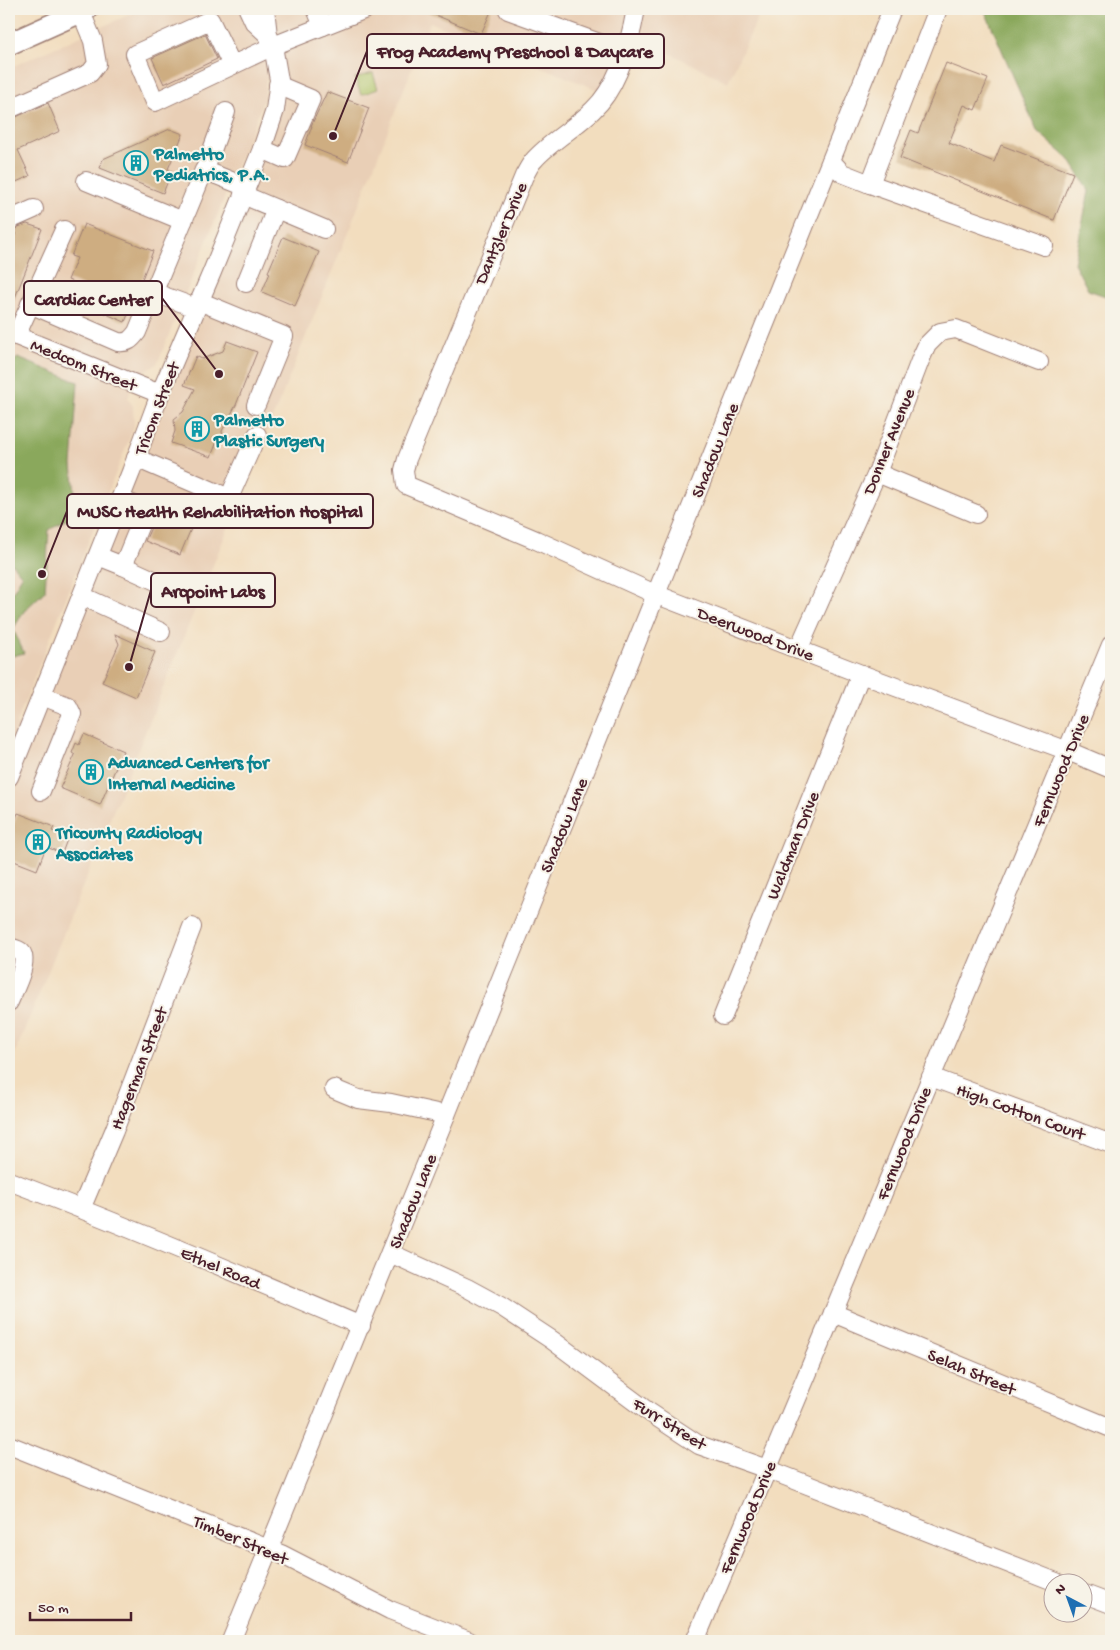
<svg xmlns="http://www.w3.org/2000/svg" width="1120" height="1650" viewBox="0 0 1120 1650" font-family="'Gochi Hand',sans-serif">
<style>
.built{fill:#e9cfb6}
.green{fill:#adc266;stroke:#7c7048}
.forest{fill:#8aa85b;stroke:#6a6443}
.building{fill:#cead81}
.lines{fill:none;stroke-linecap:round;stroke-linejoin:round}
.minor-casing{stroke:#9e7e74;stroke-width:20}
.major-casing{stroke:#9e7e74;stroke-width:24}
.path{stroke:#9e7e74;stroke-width:2.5;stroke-dasharray:4 4;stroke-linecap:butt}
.minor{stroke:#fff;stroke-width:18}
.major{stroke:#fff;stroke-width:21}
.labels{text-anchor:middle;stroke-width:4;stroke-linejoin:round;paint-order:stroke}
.culture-label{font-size:18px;font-weight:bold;fill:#0d838f;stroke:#f7f3e8;text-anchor:start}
.street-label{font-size:18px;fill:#4a1f2b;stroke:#f7f3e8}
.leader{fill:none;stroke:#4a1f2b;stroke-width:2}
.callout-dot{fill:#4a1f2b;stroke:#f7f3e8;stroke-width:2}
.callout{fill:#f7f3e8;stroke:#4a1f2b;stroke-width:2}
.callout-label{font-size:19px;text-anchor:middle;font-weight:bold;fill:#4a1f2b}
</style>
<rect width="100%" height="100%" fill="#f7f3e8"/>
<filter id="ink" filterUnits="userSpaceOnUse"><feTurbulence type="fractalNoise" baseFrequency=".02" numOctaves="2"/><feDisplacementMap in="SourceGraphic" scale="10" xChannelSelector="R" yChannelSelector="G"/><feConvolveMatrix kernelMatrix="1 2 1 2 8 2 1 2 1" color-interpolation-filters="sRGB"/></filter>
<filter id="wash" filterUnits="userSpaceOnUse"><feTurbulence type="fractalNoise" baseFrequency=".0096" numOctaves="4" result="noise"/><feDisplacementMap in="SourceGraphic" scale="20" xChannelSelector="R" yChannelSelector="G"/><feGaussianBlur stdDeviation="1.12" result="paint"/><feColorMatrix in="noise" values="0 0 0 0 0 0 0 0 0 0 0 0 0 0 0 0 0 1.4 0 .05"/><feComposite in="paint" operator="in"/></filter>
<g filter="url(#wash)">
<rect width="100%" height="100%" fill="#f2ddbe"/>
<polygon class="built" points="142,9 762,9 728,82 631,34 608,94 430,22 355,215 9,1068 9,333 133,383 128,399 133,406 134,427 16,724 29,729 262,149 277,74 266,80 265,97 158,362 153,367 135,374 126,373 9,327 9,68"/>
<polygon class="green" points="373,73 378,89 361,95 355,78"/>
<g class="forest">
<polygon points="984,9 1111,9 1111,298 1088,290 1074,263 1089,191 1069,159 1037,131"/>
<polygon points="18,358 78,382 72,465 77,513 49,530 45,591 25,610 13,629 24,653 9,657 9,598 22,576 9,560 9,364"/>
</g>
<g id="blocks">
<g class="building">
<polygon points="421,9 492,9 481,34"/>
<polygon points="205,34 217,59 164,84 152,58"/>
<polygon points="946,63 988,79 975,110 964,105 949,143 994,162 1001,145 1073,173 1054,220 900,158 911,130 918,133"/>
<polygon points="327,92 369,108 348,162 305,145 312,126 311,126"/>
<polygon points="48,103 60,131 18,150 30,176 9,185 9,120"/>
<polygon points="170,129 183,134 168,169 172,171 163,193 100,168 103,159"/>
<polygon points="27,224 42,229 9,313 9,252 18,227"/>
<polygon points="84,224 153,251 125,322 104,313 95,291 68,280 77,258 71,256"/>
<polygon points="283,237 319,252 295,306 262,292 270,273 268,272"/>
<polygon points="227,341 257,352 236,405 222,431 223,439 216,444 211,457 171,443 175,431 174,419 183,412 195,389 184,385 196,356 202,359 223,351"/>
<polygon points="159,510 193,524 180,555 145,541"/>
<polygon points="115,634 155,652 136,697 102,682 119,644"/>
<polygon points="84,734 123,751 100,805 60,788 75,755 72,753 76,743 79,745"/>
<polygon points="18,813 54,827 52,831 68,837 62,853 46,847 37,870 9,859 9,835"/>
</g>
</g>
</g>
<g filter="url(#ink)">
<use href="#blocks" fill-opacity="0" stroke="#9e7e74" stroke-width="1"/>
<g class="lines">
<defs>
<g id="minor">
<polyline points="248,9 254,22 268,35"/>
<polyline points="316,9 323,26"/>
<path d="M636,9C630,42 619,86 593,110C575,128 551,141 534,160C530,164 527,171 524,176L407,459L404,470L406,485L536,540L655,594L861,674L1068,751L1111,769"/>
<polyline points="508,10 624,52"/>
<polyline points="232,65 210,20 135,54 155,102 273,46 366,9"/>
<polyline points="9,109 90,73 97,64 93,41 81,12"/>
<polyline points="262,149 285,159 311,99 278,85"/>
<polyline points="831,161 842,173 870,184 1044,246"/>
<polyline points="204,172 226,112"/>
<polyline points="86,181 183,221 204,170 246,187"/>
<polyline points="870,184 938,9"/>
<polyline points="243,195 324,229"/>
<polyline points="9,220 34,209"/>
<polyline points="246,283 276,209"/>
<polyline points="153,292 196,308"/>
<polyline points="199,301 284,336 256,405"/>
<path d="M30,304L118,342C128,343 131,340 137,332L183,221"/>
<polyline points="9,333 160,394"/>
<polyline points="16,336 64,230"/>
<polyline points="136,458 229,498 257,435"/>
<polyline points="877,473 976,514"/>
<polyline points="98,556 123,566 146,510 120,499"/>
<polyline points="123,566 182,593"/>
<polyline points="82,596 161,632"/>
<polyline points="798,650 877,473 921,358 927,345 940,332 956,329 1039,362"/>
<polyline points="9,777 131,472 160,394 212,272 262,149 275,110 279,80 273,46 268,35 265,9"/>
<polyline points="41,791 72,714 68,706 42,696"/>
<path d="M9,947C12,948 18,949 20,951C31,959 13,992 9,1002"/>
<polyline points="723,1016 861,674"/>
<polyline points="931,1077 1111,1144"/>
<polyline points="334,1089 358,1099 391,1103 446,1115"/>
<path d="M9,1181C127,1226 244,1276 361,1326"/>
<polyline points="81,1209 114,1131 192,927"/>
<polyline points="390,1253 467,1288 502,1307 552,1340 646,1410 699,1445 767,1469 1056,1582"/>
<polyline points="833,1313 1111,1428"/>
<polyline points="9,1445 281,1554 390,1610 469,1641"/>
<polyline points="1082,1593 1111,1604"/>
<polyline points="231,1641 446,1115 892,9"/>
<polyline points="695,1641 833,1313 1111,645"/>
</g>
<polyline id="major" points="9,44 87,9"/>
</defs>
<use href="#minor" class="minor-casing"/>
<use href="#major" class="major-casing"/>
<polyline class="path" points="9,11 13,9"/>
<use href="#minor" class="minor"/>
<use href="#major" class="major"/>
</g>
</g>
<defs>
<symbol id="building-ring" viewBox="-11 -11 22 22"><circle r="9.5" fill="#f7f3e8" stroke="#0f9aa8" stroke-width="1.5"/><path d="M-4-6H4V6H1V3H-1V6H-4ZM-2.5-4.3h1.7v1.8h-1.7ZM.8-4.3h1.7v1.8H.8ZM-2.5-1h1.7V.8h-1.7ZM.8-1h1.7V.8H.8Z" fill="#0f9aa8"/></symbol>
</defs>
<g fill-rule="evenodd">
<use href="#building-ring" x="122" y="149" width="28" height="28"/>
<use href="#building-ring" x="183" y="415" width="28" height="28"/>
<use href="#building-ring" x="77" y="758" width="28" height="28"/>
<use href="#building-ring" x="24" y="828" width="28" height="28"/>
</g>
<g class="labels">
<g class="culture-label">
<text x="154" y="159">Palmetto<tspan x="154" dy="21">Pediatrics, P.A.</tspan></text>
<text x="214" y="425">Palmetto<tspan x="214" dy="21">Plastic Surgery</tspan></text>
<text x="108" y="768">Advanced Centers for<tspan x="108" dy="21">Internal Medicine</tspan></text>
<text x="56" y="838">Tricounty Radiology<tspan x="56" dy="21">Associates</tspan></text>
</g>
<g class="street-label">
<text transform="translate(500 233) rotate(-67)" y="6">Dantzler Drive</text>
<text transform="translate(84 364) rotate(22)" y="6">Medcom Street</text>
<text transform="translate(156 408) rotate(-69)" y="6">Tricom Street</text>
<text transform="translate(888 441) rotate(-68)" y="6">Donner Avenue</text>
<text transform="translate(714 450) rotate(-68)" y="6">Shadow Lane</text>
<text transform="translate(756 633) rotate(21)" y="6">Deerwood Drive</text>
<text transform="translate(1060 770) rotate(-67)" y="6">Fernwood Drive</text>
<text transform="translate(563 825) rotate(-68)" y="6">Shadow Lane</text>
<text transform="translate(792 845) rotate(-68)" y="6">Waldman Drive</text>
<text transform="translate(138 1068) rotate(-69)" y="6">Hagerman Street</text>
<text transform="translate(1021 1111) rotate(20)" y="6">High Cotton Court</text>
<text transform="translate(903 1143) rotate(-68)" y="6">Fernwood Drive</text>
<text transform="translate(412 1201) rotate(-68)" y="6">Shadow Lane</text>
<text transform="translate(221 1267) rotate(23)" y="6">Ethel Road</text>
<text transform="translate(972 1371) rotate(23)" y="6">Selah Street</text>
<text transform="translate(670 1423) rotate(32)" y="6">Furr Street</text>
<text transform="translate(747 1517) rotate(-67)" y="6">Fernwood Drive</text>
<text transform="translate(241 1539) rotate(23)" y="6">Timber Street</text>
</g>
</g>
<path class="leader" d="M333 136L367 51M219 374L162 298M42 574L67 511M129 667L151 590"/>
<g class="callout-dot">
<circle cx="333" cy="136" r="5"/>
<circle cx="219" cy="374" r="5"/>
<circle cx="42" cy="574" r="5"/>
<circle cx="129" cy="667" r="5"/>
</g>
<g class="callout">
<rect x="367" y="34" width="297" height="34" rx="5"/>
<rect x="24" y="281" width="138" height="34" rx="5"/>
<rect x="67" y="494" width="306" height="34" rx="5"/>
<rect x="151" y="573" width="124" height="34" rx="5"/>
</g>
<g class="callout-label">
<text x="515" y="57">Frog Academy Preschool &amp; Daycare</text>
<text x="93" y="305">Cardiac Center</text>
<text x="220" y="517">MUSC Health Rehabilitation Hospital</text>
<text x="213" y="597">Arcpoint Labs</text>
</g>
<rect width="1120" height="1650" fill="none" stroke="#f7f3e8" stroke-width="30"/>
<g transform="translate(1068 1598) rotate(319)"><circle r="24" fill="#f7f3e8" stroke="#b29e9c"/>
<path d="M0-4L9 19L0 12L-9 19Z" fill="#1f6fb2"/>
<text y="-8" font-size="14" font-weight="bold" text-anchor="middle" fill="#4a1f2b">N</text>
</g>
<path d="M30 1612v8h101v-8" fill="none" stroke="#4a1f2b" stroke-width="2.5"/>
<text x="38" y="1612" font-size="15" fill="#4a1f2b" stroke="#f7f3e8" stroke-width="4" paint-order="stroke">50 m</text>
</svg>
